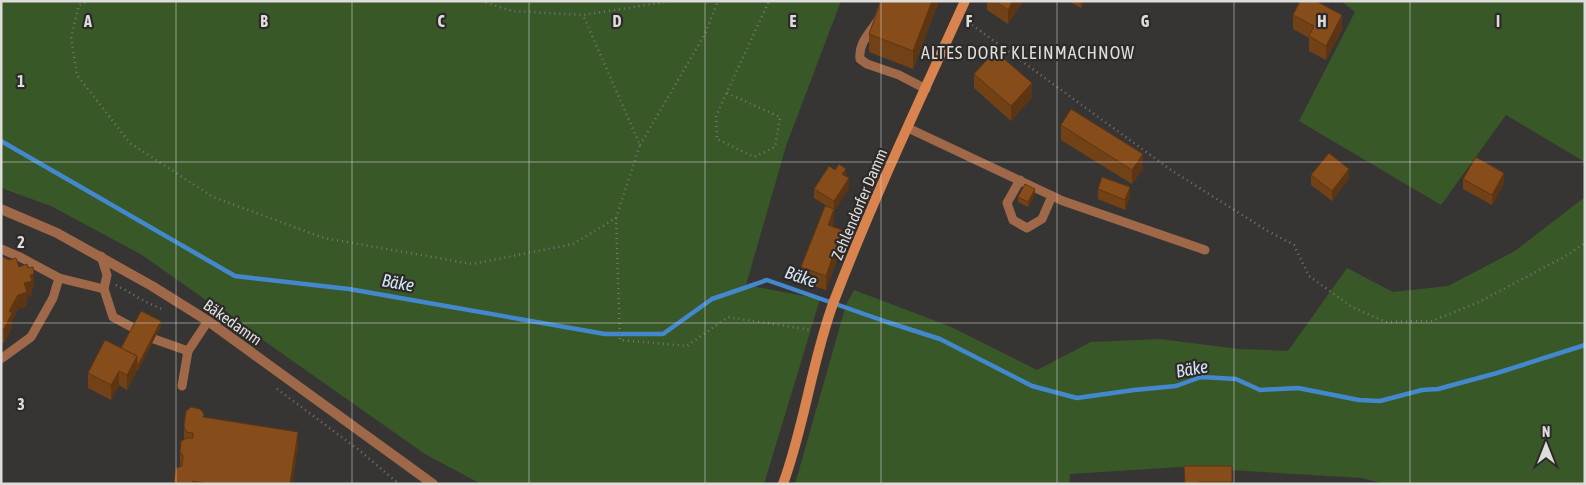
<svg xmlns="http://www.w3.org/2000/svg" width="1586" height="485" viewBox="0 0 1586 485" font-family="'Asap Condensed',sans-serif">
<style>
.green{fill:#395828}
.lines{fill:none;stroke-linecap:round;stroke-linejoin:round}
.stream{stroke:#4388cc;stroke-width:4.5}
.path{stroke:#777573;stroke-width:2.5;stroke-dasharray:1 4;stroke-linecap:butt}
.service{stroke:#9f6949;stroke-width:9}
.tertiary{stroke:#9f6949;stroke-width:10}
.secondary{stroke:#d9834f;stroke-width:10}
.wall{fill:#734116}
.shaded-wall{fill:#5e3512}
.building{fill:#864c1a;stroke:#5e3512}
.grid{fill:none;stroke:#dedddb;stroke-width:1;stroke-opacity:0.55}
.labels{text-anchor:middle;stroke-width:4.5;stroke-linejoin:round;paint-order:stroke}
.street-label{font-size:16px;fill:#dedddb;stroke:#2d2b29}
.neighbourhood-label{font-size:18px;letter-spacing:1px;fill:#dedddb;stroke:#2d2b29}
.water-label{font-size:18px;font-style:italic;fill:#d3e4f6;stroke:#2d2b29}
.grid-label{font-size:16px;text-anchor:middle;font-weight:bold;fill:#dedddb;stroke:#2d2b29;stroke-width:4.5;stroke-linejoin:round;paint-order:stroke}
</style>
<rect width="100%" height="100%" fill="#373533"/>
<g class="green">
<polygon points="1,1 841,1 786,146 746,285 820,299 764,484 481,484 425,454 142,255 51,206 1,188"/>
<polygon points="1341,1 1585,1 1585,162 1506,115 1441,205 1299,121 1355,12"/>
<polygon points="1585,197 1585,484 1386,484 1361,478 1180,467 1070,474 1069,484 795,484 846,305 854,290 949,326 1037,370 1091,342 1160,339 1239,349 1288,351 1347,268 1393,292 1448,286 1515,251"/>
</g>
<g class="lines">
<polyline class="stream" points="1,141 235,276 349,289 605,334 663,334 712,299 767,280 887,322 940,339 1032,386 1077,398 1134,390 1176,386 1201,377 1236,379 1260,390 1298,388 1359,400 1380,401 1422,390 1438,389 1497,373 1585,345"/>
<g class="path">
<polyline points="90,1 79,5 71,37 77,75 130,143 213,197 324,238 472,264 573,244 616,218 640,145 583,15"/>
<polyline points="481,1 512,11 583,15 672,1"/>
<polyline points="968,22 1171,170 1266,230 1294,245 1309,276 1352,307 1386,322 1432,321 1477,303 1564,257 1585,243"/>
<polyline points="727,93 780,117 775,147 754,157 717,139 716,116 769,1"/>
<polyline points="640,145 705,34 718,1"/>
<polyline points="616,218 620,340 687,346 728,317 812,330"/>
<polyline points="116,285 146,302 164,310"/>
<polyline points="277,389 359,450 399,484"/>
</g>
<g class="service">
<path d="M885,1C883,7 881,14 878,20C870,33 858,43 860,59L867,64L899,75L926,89"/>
<polyline points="908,128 1063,201 1205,250"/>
<polyline points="1020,180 1007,203 1013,220 1027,228 1042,219 1052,196"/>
<polyline points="1,249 20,257 59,278 53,298 31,337 2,358"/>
<polyline points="101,256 107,275 104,289 113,317 154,339 188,351 208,321"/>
<polyline points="59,278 104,289"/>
<polyline points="182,386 188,351"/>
</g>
<polyline class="tertiary" points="1,209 57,233 152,286 208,321 433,484"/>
<path class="secondary" d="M783,484C805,424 812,360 834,301C873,199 920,100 965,1"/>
</g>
<g class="wall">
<polygon points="939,1 913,69 869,52 869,34"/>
<polygon points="987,1 1023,1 1008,24 987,10"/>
<polygon points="1068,1 1085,1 1081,8"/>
<polygon points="1293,15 1342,29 1326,60 1309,51 1309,38 1293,29"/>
<polygon points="974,74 1032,97 1011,121 974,88"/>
<polygon points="1061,125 1143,168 1132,184 1061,140"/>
<polygon points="1311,175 1349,178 1332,201 1311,185"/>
<polygon points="846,176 849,188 834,211 834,223 832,227 842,245 826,290 801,282 801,267 827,206 814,198 814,189"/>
<polygon points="1463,179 1504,183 1492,205 1463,189"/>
<polygon points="1098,189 1130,197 1125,210 1098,199"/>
<polygon points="1035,194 1028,207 1018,202 1018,197"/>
<polygon points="1,256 19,267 34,288 32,288 32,295 27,297 27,306 18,309 12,321 12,327 4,343 1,342"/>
<polygon points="161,326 138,370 137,370 127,390 119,385 111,400 88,388 88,373"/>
<polygon points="204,417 298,446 292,484 174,484 174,481 180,466 180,451 184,439 184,426"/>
<polygon points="1184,466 1232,466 1232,484 1185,484"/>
</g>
<g class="shaded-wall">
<polygon points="932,1 939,1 913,69 913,51"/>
<polygon points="1013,1 1023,1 1008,24 1008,10"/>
<polygon points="1082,1 1085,1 1081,8 1081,3"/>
<polygon points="1342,15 1342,29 1326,60 1326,46"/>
<polygon points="1032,83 1032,97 1011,121 1011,106"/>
<polygon points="1143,154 1143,168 1132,184 1132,170"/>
<polygon points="846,169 846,178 842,174"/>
<polygon points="1349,169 1349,178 1332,201 1332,191"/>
<polygon points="1504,173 1504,183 1492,205 1492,195"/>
<polygon points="849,178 849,188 834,211 834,223 828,239 828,225 834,209 834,201"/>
<polygon points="1130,187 1130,197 1125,210 1125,200"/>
<polygon points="1035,189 1035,194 1028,207 1028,202"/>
<polygon points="842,230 842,245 826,290 826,276"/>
<polygon points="34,274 34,288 32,288 32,295 27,297 27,306 18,309 12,321 12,327 4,343 4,329 9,311 24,283 30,275"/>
<polygon points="161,321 161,326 138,370 138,365"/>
<polygon points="137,356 137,370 127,390 127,375"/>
<polygon points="119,371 119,385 111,400 111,385"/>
<polygon points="298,432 298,446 292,484 290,484"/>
</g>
<g class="building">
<polygon points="881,1 932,1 913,51 869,34"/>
<polygon points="995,1 1013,1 1008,10"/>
<polygon points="1300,1 1316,1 1342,15 1326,46 1309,36 1314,26 1293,15"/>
<polygon points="995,51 1032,83 1011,106 974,74"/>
<polygon points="1071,109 1143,154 1132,170 1061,125"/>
<polygon points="1329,153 1349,169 1332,191 1311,175"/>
<polygon points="1476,157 1504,173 1492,195 1463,179"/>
<polygon points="839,164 846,169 842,174 849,178 834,201 814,189 829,166 835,170"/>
<polygon points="1102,177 1130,187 1125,200 1098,189"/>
<polygon points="1025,184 1035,189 1028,202 1018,197"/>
<polygon points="825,206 834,209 828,225 842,230 826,276 801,267"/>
<polygon points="1,256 9,260 16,258 19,267 27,264 28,268 33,267 34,274 30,275 32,281 24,283 27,292 18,295 9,311 12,313 4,329 1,328"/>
<polygon points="141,311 161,321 138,365 137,365 137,356 121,348"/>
<polygon points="105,340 137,356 127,375 119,371 111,385 88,373"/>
<polygon points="191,407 200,409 204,414 203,417 298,432 290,484 208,484 193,481 192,484 176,484 174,481 176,468 182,466 183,456 180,451 181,441 187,438 193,438 193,433 186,432 184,426 186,411"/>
<polygon points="1184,466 1232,466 1232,482 1199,482 1200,484 1185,484"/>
</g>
<path class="grid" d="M176,1V484M352,1V484M529,1V484M705,1V484M881,1V484M1057,1V484M1234,1V484M1410,1V484M1,162H1585M1,323H1585"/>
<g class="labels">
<g class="street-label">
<text transform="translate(859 204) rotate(-67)" y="6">Zehlendorfer Damm</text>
<text transform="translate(233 322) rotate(35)" y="6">Bäkedamm</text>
</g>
<g class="neighbourhood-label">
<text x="1028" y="59">ALTES DORF KLEINMACHNOW</text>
</g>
<g class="water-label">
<text transform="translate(801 277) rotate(19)" y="6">Bäke</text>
<text transform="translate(398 283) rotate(10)" y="6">Bäke</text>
<text transform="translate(1192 369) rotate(-10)" y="6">Bäke</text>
</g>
</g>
<g class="grid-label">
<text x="88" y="27">A</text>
<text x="264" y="27">B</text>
<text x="441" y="27">C</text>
<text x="617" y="27">D</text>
<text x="793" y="27">E</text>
<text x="969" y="27">F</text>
<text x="1145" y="27">G</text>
<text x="1322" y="27">H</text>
<text x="1498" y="27">I</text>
<text x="21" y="87">1</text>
<text x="21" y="248">2</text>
<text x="21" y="410">3</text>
</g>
<rect width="1586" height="485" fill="none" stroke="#dedddb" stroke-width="5"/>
<g transform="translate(1546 445)" stroke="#2d2b29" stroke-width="4" paint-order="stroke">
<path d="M0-4L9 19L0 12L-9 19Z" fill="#dedddb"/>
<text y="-8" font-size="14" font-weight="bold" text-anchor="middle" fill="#dedddb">N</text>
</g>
</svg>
